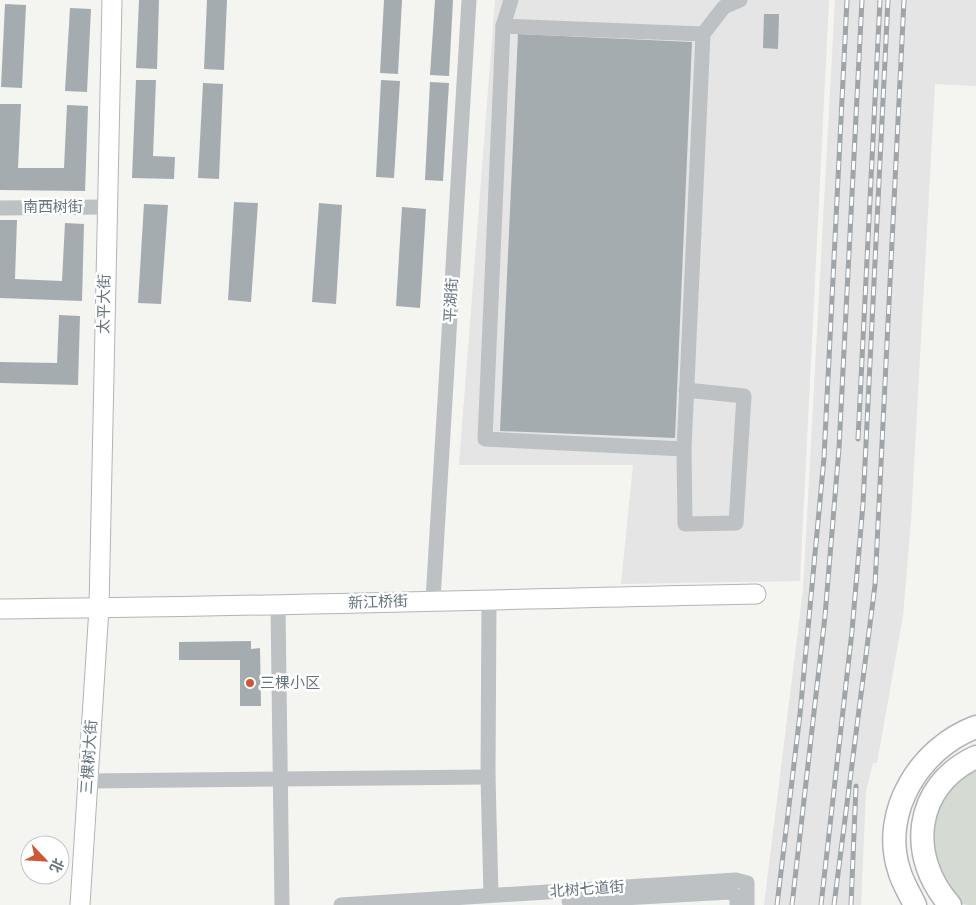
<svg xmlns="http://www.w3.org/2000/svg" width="976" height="905" viewBox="0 0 976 905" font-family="Quicksand,'Noto Sans SC',sans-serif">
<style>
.built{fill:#e4e5e4}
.green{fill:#d5dad2}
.building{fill:#a5acb0}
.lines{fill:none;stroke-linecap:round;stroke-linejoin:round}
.major-casing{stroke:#b1b5b8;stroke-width:21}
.highway-casing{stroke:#b0b4b6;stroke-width:25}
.minor{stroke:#bdc1c4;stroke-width:15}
.major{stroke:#fff;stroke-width:19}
.highway{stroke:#fff;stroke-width:22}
.rail-casing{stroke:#9fa5a9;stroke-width:5}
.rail{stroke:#fff;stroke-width:3;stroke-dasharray:9;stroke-linecap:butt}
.poi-dot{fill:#ce5736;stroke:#fff;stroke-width:2}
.labels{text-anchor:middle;stroke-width:5;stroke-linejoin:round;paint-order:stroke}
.street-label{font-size:15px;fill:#66747e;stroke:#fff}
.poi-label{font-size:15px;fill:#66747e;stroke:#fff;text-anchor:start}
</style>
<rect width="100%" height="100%" fill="#f4f4f1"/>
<g class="built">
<polygon points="495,0 829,0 800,581 621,584 633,465 459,465"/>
<polygon points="835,0 976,0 976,86 935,84 911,521 903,616 877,763 873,763 866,791 861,905 764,905 803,590"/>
</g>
<path class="green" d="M976,770V905C971,905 965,905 961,904C940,892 924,843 931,820C938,798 955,780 976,770Z"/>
<g class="building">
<polygon points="139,0 159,0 157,69 136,68"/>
<polygon points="207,0 227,0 224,70 204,69"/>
<polygon points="384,0 402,0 398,74 380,73"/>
<polygon points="435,0 453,0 449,76 430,75"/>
<polygon points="5,4 26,5 22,88 1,87"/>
<polygon points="70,8 91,9 87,92 65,91"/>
<polygon points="764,14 779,14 778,49 763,48"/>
<polygon points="518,34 692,42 675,438 500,431"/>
<polygon points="136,80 156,80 153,156 175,157 174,179 132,178"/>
<polygon points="381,80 400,81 394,178 376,177"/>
<polygon points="430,82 449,83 443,181 425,180"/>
<polygon points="203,83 223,84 219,179 198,178"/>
<polygon points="0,104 21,104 18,168 64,168 67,105 88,106 85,191 0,190"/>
<polygon points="234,202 258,203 251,302 228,300"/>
<polygon points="319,203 342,205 336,304 312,302"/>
<polygon points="144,204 168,205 161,304 138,303"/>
<polygon points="402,207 426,209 420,308 396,306"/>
<polygon points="0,220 17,220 15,279 62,281 65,223 84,224 82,301 0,298"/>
<polygon points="59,315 80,316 78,385 0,383 0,362 57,363"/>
<polygon points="251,641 251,649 260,648 261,706 240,706 240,660 179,660 179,642"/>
</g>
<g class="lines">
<defs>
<g id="major">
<path d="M0,609C252,607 504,599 756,594"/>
<polyline points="80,905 99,608 112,0"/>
</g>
<g id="highway">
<path d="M915,905C910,894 902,882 899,870C880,811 921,747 976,727"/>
<path d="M950,905C907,857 913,786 976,757"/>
</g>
</defs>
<use href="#major" class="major-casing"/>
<use href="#highway" class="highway-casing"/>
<g class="minor">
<polyline points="511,0 503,26 485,439 684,449 703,34 724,7 740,0"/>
<polyline points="503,26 703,34"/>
<polyline points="0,208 106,207"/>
<polyline points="684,449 685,524 736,523 744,396 686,390"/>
<polyline points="433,600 469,0"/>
<polyline points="489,600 488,777 491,895"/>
<polyline points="278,606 282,905"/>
<polyline points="87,781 488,777"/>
<polyline points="569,901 730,892 737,897 737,905"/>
<polyline points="341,905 736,880 747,883 747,905"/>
</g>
<use href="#major" class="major"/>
<use href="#highway" class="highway"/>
<defs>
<g id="rail">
<polyline points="858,439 880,0"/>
<polyline points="777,905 800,714 824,458 847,0"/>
<polyline points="792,905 825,616 839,448 862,0"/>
<polyline points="821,905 852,631 863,504 888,0"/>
<polyline points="834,905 875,585 904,0"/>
<polyline points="851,905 856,786"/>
</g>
</defs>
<use href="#rail" class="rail-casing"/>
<use href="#rail" class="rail"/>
</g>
<circle class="poi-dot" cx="250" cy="683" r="5"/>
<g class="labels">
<g class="street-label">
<text x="53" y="212">南西树街</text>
<text transform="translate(451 300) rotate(-87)" y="5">平湖街</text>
<text transform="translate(104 304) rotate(-89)" y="5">太平大街</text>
<text transform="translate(378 602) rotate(-2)" y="5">新江桥街</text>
<text transform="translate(89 757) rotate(-86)" y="5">三棵树大街</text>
<text transform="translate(587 889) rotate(-4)" y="5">北树七道街</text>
</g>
<g class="poi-label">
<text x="260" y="688">三棵小区</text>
</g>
</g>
<g transform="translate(45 860) rotate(115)"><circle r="24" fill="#ffffff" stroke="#c2c7cb"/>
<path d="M0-4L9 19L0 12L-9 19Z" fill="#ce5736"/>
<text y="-8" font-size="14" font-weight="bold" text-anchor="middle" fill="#66747e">北</text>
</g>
</svg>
